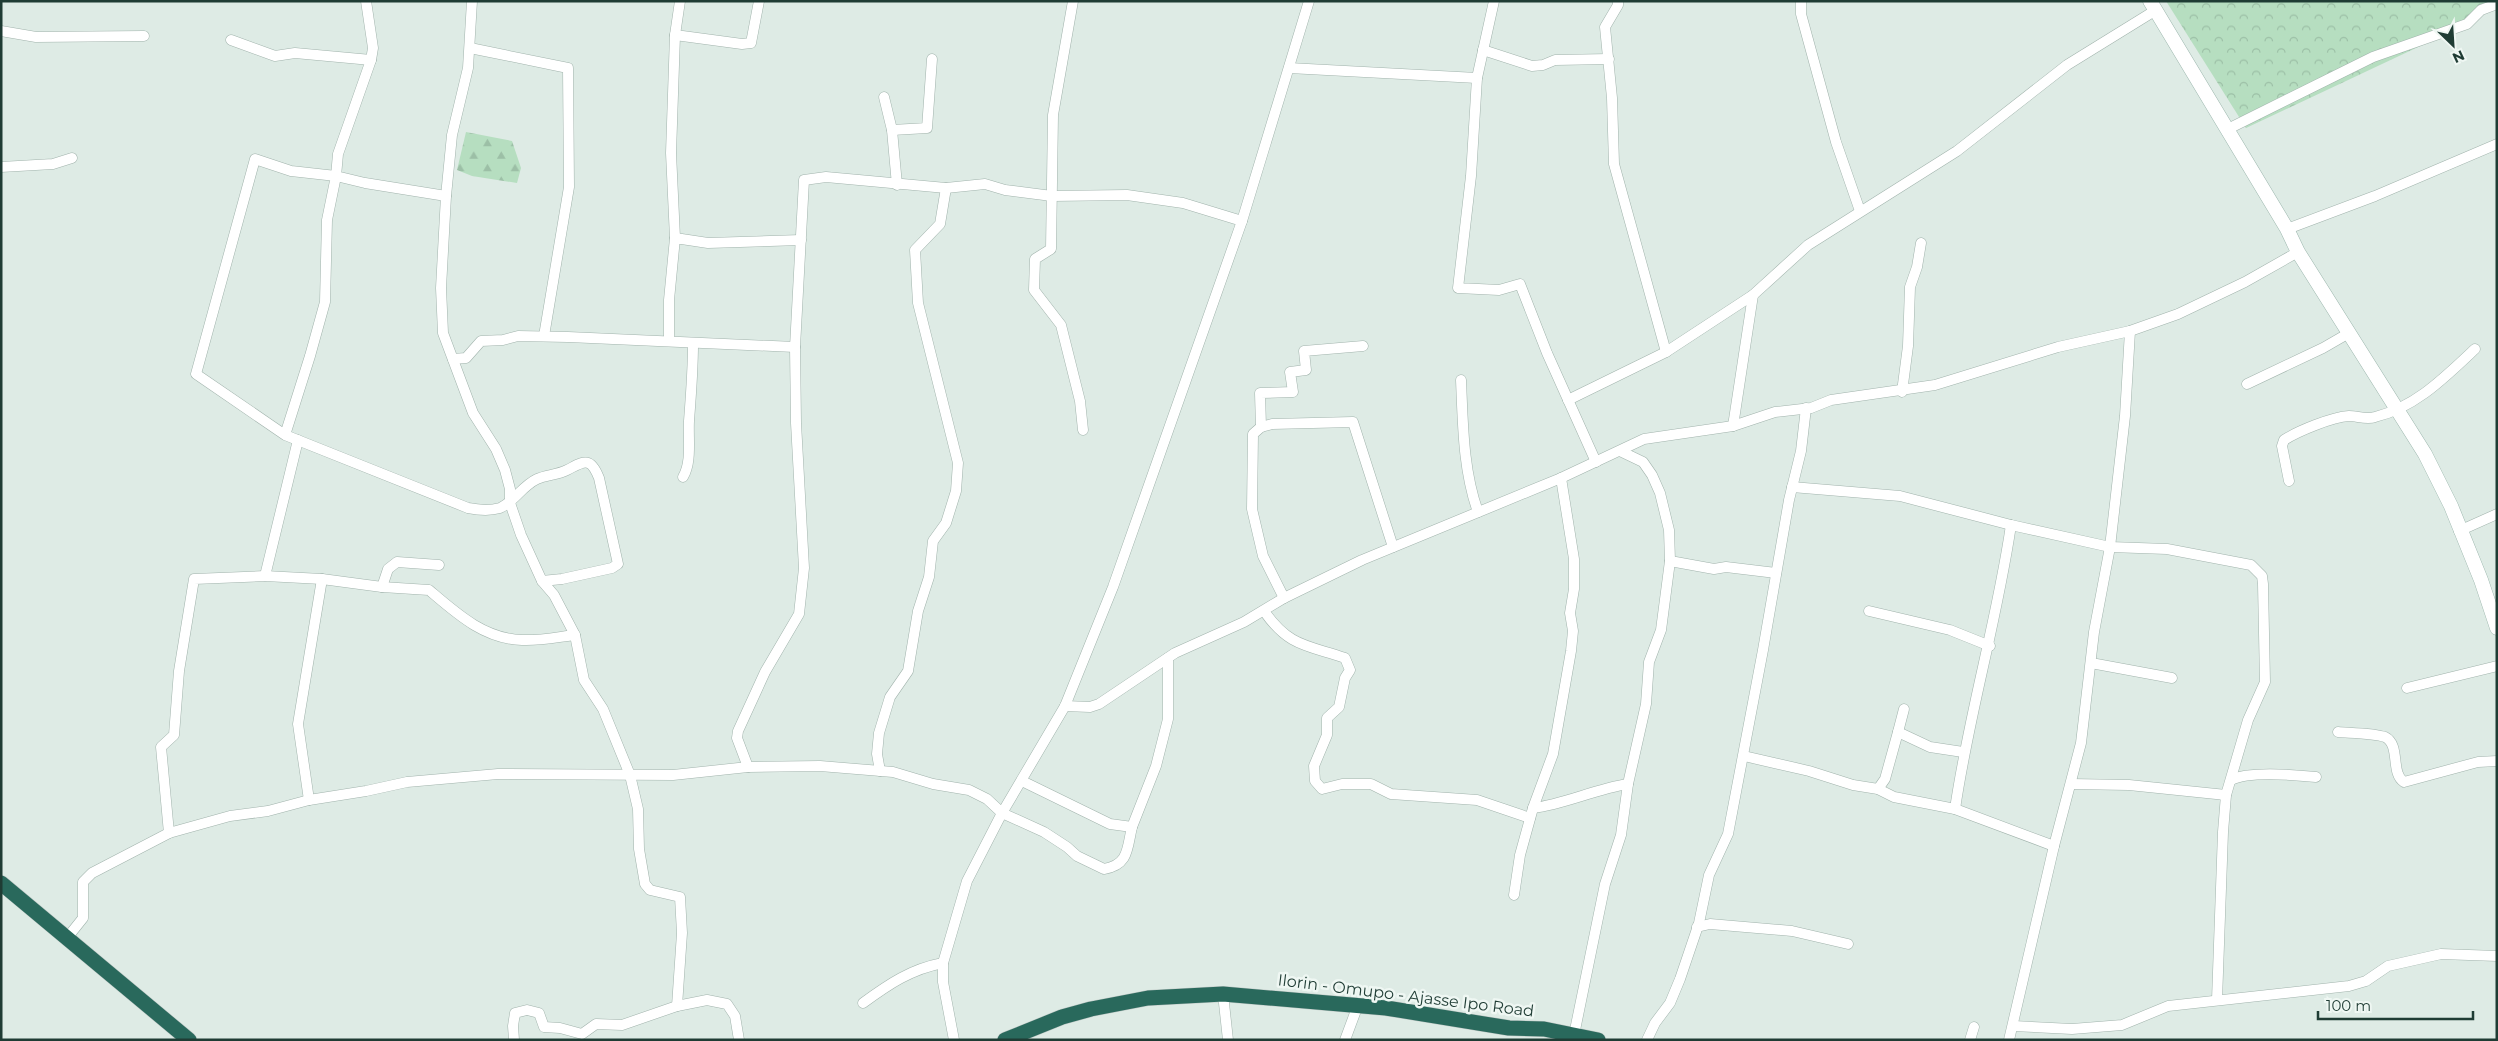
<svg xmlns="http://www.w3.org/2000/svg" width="2498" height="1041" viewBox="0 0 2498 1041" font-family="Montserrat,sans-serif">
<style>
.forest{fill:url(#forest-firs)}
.park{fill:url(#park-crowns)}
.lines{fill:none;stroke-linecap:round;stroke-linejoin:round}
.street-casing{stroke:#a1b3ac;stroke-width:11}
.secondary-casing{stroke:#9db7ae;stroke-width:15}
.highway-casing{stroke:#c0c8c6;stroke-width:16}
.street{stroke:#fff;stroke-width:10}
.secondary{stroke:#fff;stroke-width:14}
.highway{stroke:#29695c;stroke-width:15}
.labels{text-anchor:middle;stroke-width:5;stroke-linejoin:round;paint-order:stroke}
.street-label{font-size:16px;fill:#1f3c34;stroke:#eff7f3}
</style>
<defs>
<pattern id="forest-firs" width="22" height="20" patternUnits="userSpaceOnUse" patternTransform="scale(1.25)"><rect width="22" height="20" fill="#b6dec0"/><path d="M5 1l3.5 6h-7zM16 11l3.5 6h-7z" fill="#9cbfa6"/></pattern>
<pattern id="park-crowns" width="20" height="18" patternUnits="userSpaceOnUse" patternTransform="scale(1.25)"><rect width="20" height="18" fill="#b6dec0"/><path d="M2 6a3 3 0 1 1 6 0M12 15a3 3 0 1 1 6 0" fill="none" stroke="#9cbfa6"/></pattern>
</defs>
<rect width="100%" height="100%" fill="#deebe5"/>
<polygon class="forest" points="466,132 512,141 521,168 517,183 472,176 457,170"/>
<polygon class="park" points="2166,1 2497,1 2467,24 2246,128"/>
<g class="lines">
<defs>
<g id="street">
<polyline points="366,1 373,48 371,60"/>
<polyline points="472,1 468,68 452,135 446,196 441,288 443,333 473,413 496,449 505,470 510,489 510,503 521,535 542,581 554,595 575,635 584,680 603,709 630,775 638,809 639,849 645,884 650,890 680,897 682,933 677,1006"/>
<polyline points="680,1 675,35 742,44 751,43 759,1"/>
<polyline points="1073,1 1053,115 1051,249 1035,259 1034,290 1061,325 1080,401 1083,430"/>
<polyline points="1494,1 1477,78 1471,176 1458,288 1499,290 1520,284 1547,353 1596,462"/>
<polyline points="1618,1 1618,5 1605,27 1612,98 1614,164 1666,352"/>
<polyline points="1801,1 1801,14 1836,142 1860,211"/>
<polyline points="1,31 36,37 144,36"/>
<polyline points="231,40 275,56 295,53 371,60 338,154 336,176 365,183 446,196"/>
<polyline points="470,48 568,68 569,187 544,336"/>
<polyline points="1483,50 1532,66 1543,65 1555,60 1609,59"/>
<polyline points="1289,68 1477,78"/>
<polyline points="884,97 892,130 897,185"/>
<polyline points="892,130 927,128 932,59"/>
<polyline points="2227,132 2234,126 2373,57 2467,24 2481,10 2497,4"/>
<polyline points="1,167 53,164 72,158"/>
<polyline points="2287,229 2375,196 2497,144"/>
<polyline points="675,238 671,153 675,35"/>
<polyline points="669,341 669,300 675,238 708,243 801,240"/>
<polyline points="453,359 466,358 481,341 503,340 518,336 568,337 795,347"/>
<path d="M1461,380C1463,425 1463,470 1478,512"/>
<polyline points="2247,384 2323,348 2349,333"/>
<polyline points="1902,392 1908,346 1910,287 1917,267 1921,243"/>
<polyline points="1568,400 1666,352 1753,295 1808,245 1957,151 2067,65 2156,10"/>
<polyline points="1733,426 1753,295"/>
<polyline points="1261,427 1260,393 1293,392 1290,372 1306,370 1304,351 1363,346"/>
<path d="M285,435L310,356L325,302L327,220L336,176L291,171L255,159L196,374L285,435L468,508C478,510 490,511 500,508C514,502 522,486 537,479C546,475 557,475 567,470C583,462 590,455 599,478L618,564L612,568L562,579L542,581"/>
<path d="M683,477C692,462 688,439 689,421C691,395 693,370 693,344"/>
<path d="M2289,481L2282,446L2284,440C2298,431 2332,417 2349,416C2357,416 2367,420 2375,417C2416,407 2445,377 2475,349"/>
<polyline points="1792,487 1900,496 2011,525 2110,547 2167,549 2251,565 2262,576 2263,584 2265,682 2248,720 2226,795 2223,832 2217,1000"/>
<polyline points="2459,531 2497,514"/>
<polyline points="1670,561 1714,569 1726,567 1776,573"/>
<polyline points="265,576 298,440"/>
<polyline points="382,587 388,569 397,562 439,565"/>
<polyline points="1284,598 1263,556 1252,509 1253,434 1261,427 1272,424 1353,422 1393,547"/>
<path d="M1264,611C1289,647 1307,645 1345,658L1350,670L1345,678L1339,707L1327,718V735L1314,766L1315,781L1322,789L1342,784H1371L1391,794L1477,800L1530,818"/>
<polyline points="1869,611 1950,630 1990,646"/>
<polyline points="2091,663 2172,678"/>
<polyline points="2407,688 2497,666"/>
<polyline points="1065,706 1090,707 1099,704 1175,653 1244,622 1284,598 1362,560 1561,478 1644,439 1733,426 1775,412 1811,408 1831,400 1935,385 2058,347 2130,331 2178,314 2245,282 2298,252"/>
<polyline points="1898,732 1904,709"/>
<path d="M2338,732C2350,733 2374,733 2385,737C2401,745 2390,773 2404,782L2478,762L2497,761"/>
<polyline points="1744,756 1809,771 1853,785 1878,789 1894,797 1955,809 2054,846"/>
<polyline points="748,767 737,738 738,731 765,672 799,614 804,568 796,423 795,347 804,180 826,177 946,188 985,184 1005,190 1052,196 1127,195 1183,203 1242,221"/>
<polyline points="880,771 877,754 879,733 890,697 908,671 918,611 929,577 933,541 946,523 956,491 958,463 918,303 915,250 940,224 946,188"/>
<path d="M2231,780C2248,771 2296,775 2316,777"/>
<polyline points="1022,781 1110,824 1132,827 1156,766 1168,719 1168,658"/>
<polyline points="2071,784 2129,785 2226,795"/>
<polyline points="1878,789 1885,779 1898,732 1930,747 1963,752"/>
<polyline points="309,800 298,724 322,579"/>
<path d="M1533,808C1565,804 1595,789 1628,784"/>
<path d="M1955,809C1969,713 1997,621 2011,525"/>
<path d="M169,833L161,747L174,735L179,671L194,579L265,576L322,579L382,587L429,590C456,613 484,639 522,640C539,641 558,637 575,635"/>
<polyline points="1514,895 1520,855 1533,808 1553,754 1571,651 1573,631 1570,613 1574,589 1574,559 1561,478"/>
<polyline points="1697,927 1710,924 1792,931 1848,944"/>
<path d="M67,938L83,918V882L92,873L169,833L230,816L268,811L309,800L366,791L407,782L498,774L673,775L748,767L820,766L893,772L933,784L969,790L987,799L1002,813L1044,832L1067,847L1077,856L1104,869C1129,865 1127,848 1132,827"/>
<polyline points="1223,994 1228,1040"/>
<path d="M863,1003C889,984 911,969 943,963"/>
<polyline points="2013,1026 2072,1029 2122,1025 2168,1006 2349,986 2366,981 2388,966 2441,954 2497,956"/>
<polyline points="1574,1035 1605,884 1621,835 1628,784 1646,704 1649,662 1661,630 1670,561 1669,530 1660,493 1652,475 1643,462 1620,451"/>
<polyline points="514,1040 513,1026 515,1013 527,1010 539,1013 544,1027 560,1028 582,1034 596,1024 622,1025 677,1006 707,1000 727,1004 735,1016 739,1040"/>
<polyline points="954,1040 943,982 943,963 967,881 1002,813 1065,706 1113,587 1242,221 1309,1"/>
<polyline points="1345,1040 1358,1005"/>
<polyline points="1647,1040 1655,1023 1670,1003 1680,979 1699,923 1709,875 1728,834 1763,650 1789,500 1801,451 1806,408"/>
<polyline points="1970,1040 1974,1027"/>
<polyline points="2009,1040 2054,846 2081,743 2094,632 2110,547 2125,416 2130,331"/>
</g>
<polyline id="secondary" points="2150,1 2287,229 2298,252 2425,454 2451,506 2481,580 2497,628"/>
<g id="highway">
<polyline points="1,883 189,1040"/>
<polyline points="1005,1040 1062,1017 1091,1009 1148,998 1223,994 1386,1008 1509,1028 1544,1029 1598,1040"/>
</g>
</defs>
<use href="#street" class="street-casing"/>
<use href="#secondary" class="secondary-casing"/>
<use href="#highway" class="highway-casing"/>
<use href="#street" class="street"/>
<use href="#secondary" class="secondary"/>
<use href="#highway" class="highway"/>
</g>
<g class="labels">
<g class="street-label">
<text transform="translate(1406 995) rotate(7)" y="6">Ilorin - Omupo - Ajasse Ipo Road</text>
</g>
</g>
<rect width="2498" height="1041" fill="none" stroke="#1f3c34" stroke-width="5"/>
<g transform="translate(2453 45) rotate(155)" stroke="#eff7f3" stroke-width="4" paint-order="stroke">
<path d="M0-4L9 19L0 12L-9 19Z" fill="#1f3c34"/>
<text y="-8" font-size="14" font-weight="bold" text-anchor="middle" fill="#1f3c34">N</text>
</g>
<path d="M2318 1011v8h155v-8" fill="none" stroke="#1f3c34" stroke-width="2.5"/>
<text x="2326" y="1011" font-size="15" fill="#1f3c34" stroke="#eff7f3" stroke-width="4" paint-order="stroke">100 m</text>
</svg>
